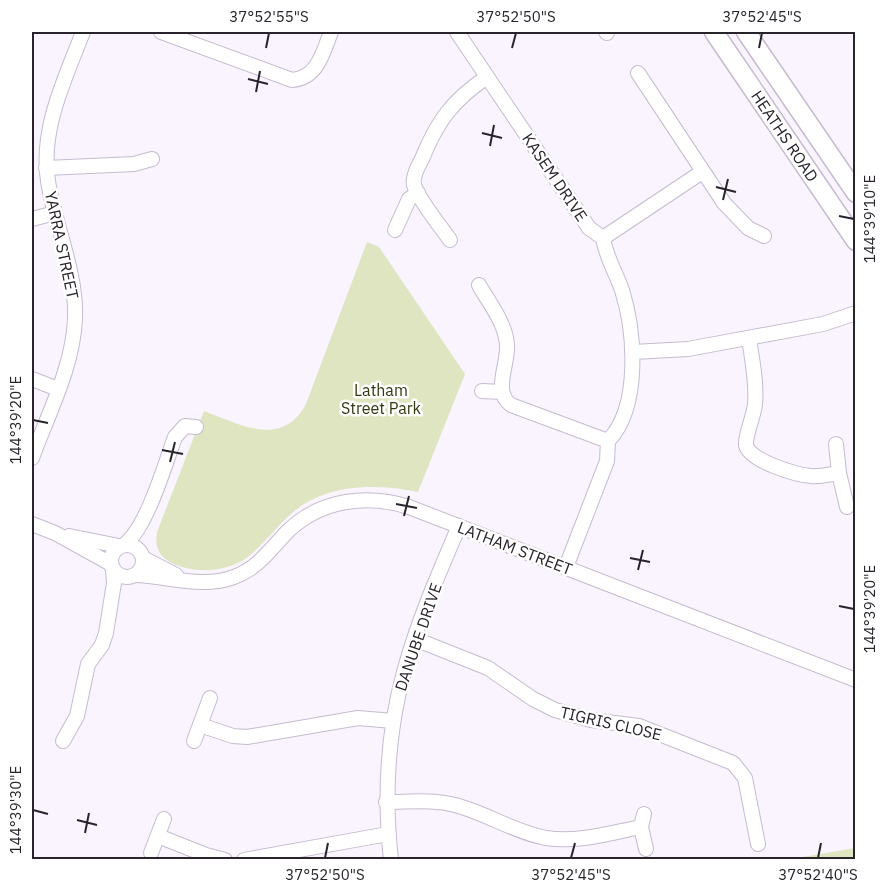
<svg xmlns="http://www.w3.org/2000/svg" width="887" height="891" viewBox="0 0 887 891" font-family="'IBM Plex Sans',sans-serif">
<style>
.green{fill:#dfe5c1}
.lines{fill:none;stroke-linecap:round;stroke-linejoin:round}
.minor-casing{stroke:#c6bbd0;stroke-width:16}
.major-casing{stroke:#c6bbd0;stroke-width:21}
.minor{stroke:#fff;stroke-width:14}
.major{stroke:#fff;stroke-width:18}
.ticks{fill:none;stroke:#29242c;stroke-width:2}
.labels{text-anchor:middle;stroke-width:5;stroke-linejoin:round;paint-order:stroke}
.street-label{font-size:16px;fill:#29242c;stroke:#fff}
.park-label{font-size:16px;fill:#333810;stroke:#fff}
.neatline{fill:none;stroke:#29242c;stroke-width:2}
.ticks-label{font-size:15px;text-anchor:middle;fill:#29242c}
</style>
<rect width="100%" height="100%" fill="#f9f4fd"/>
<g class="green">
<path d="M367,242L379,247L465,374L418,492C387,486 353,484 323,495C285,509 277,533 249,556C229,573 189,575 167,560C157,554 155,543 157,532L204,411C239,424 282,449 306,404Z"/>
<polygon points="855,848 855,859 791,859"/>
</g>
<g class="lines">
<defs>
<g id="minor">
<path d="M161,32L292,80C318,78 323,52 331,32"/>
<path d="M457,32L589,228L603,238C606,257 616,273 622,290C635,332 641,407 608,441L607,461L566,567"/>
<polyline points="606,32 607,33"/>
<polyline points="638,73 724,203 748,228 764,236"/>
<polyline points="46,168 134,164 152,159"/>
<polyline points="32,219 55,213"/>
<polyline points="395,230 409,199 418,193"/>
<polyline points="603,238 702,172"/>
<path d="M450,240C441,227 418,199 414,185C412,177 418,166 422,159C437,121 453,100 487,77"/>
<path d="M479,285C489,303 505,322 507,344C509,363 492,392 511,405L608,441"/>
<path d="M749,338C752,360 757,382 755,404C754,416 745,435 746,445C749,461 797,475 811,476C821,477 830,474 839,473"/>
<polyline points="633,352 688,349 823,324 856,313"/>
<polyline points="32,379 58,389"/>
<polyline points="482,391 502,392"/>
<polyline points="836,444 839,473 847,507"/>
<path d="M32,458C48,414 73,367 75,319C77,272 55,227 48,181C40,129 65,79 83,32"/>
<polyline points="32,524 55,533 111,564"/>
<polyline points="69,536 119,546"/>
<circle cx="127" cy="561" r="16"/>
<path d="M124,545C147,528 165,464 175,437L185,426L196,427"/>
<polyline points="143,558 176,575"/>
<path d="M135,575C168,576 202,589 234,577C259,568 271,548 289,530C322,499 368,494 409,507L856,680"/>
<polyline points="415,639 488,668 533,699 555,710 591,720 639,726 733,763 745,778 758,844"/>
<polyline points="200,725 233,736 247,737 358,718 393,721"/>
<polyline points="63,741 77,716 88,664 102,645 106,633 114,583 113,569"/>
<polyline points="194,741 210,698"/>
<path d="M386,802C409,802 433,799 455,805C486,813 514,832 546,838C577,843 610,833 641,827"/>
<polyline points="644,814 641,827 646,849"/>
<polyline points="158,836 206,855 225,860"/>
<polyline points="151,853 164,819"/>
<polyline points="244,860 388,834"/>
<path d="M391,860C384,796 387,734 404,672C417,623 439,573 459,526"/>
</g>
<g id="major">
<polyline points="714,32 856,241"/>
<polyline points="746,32 856,193"/>
</g>
</defs>
<use href="#minor" class="minor-casing"/>
<use href="#major" class="major-casing"/>
<use href="#minor" class="minor"/>
<use href="#major" class="major"/>
</g>
<path class="ticks" d="M266,48L269,33M512,48L516,33M759,48L762,33M248,79L268,84M256,92L260,71M482,133L502,138M490,146L494,125M716,187L736,192M723,200L728,179M839,216L854,219M33,420L48,423M162,450L183,454M170,462L175,442M396,504L417,508M404,516L409,496M630,558L650,562M638,570L643,550M839,606L854,609M33,810L48,814M77,820L97,825M85,833L89,813M325,858L328,843M571,858L575,843M818,858L821,843"/>
<g class="labels">
<g class="street-label">
<text transform="translate(785 136) rotate(56)" y="6">HEATHS ROAD</text>
<text transform="translate(555 177) rotate(56)" y="6">KASEM DRIVE</text>
<text transform="translate(62 245) rotate(78)" y="6">YARRA STREET</text>
<text transform="translate(515 548) rotate(21)" y="6">LATHAM STREET</text>
<text transform="translate(418 637) rotate(-71)" y="6">DANUBE DRIVE</text>
<text transform="translate(611 723) rotate(13)" y="6">TIGRIS CLOSE</text>
</g>
<g class="park-label">
<text x="381" y="396">Latham<tspan x="381" dy="18">Street Park</tspan></text>
</g>
</g>
<rect width="887" height="891" fill="none" stroke="#ffffff" stroke-width="66"/>
<rect x="33" y="33" width="821" height="825" class="neatline"/>
<g class="ticks-label">
<text x="269" y="22">37°52'55"S</text>
<text x="516" y="22">37°52'50"S</text>
<text x="762" y="22">37°52'45"S</text>
<text transform="translate(870 219) rotate(-90)" y="5">144°39'10"E</text>
<text transform="translate(16 420) rotate(-90)" y="5">144°39'20"E</text>
<text transform="translate(870 609) rotate(-90)" y="5">144°39'20"E</text>
<text transform="translate(16 810) rotate(-90)" y="5">144°39'30"E</text>
<text x="325" y="880">37°52'50"S</text>
<text x="571" y="880">37°52'45"S</text>
<text x="818" y="880">37°52'40"S</text>
</g>
</svg>
